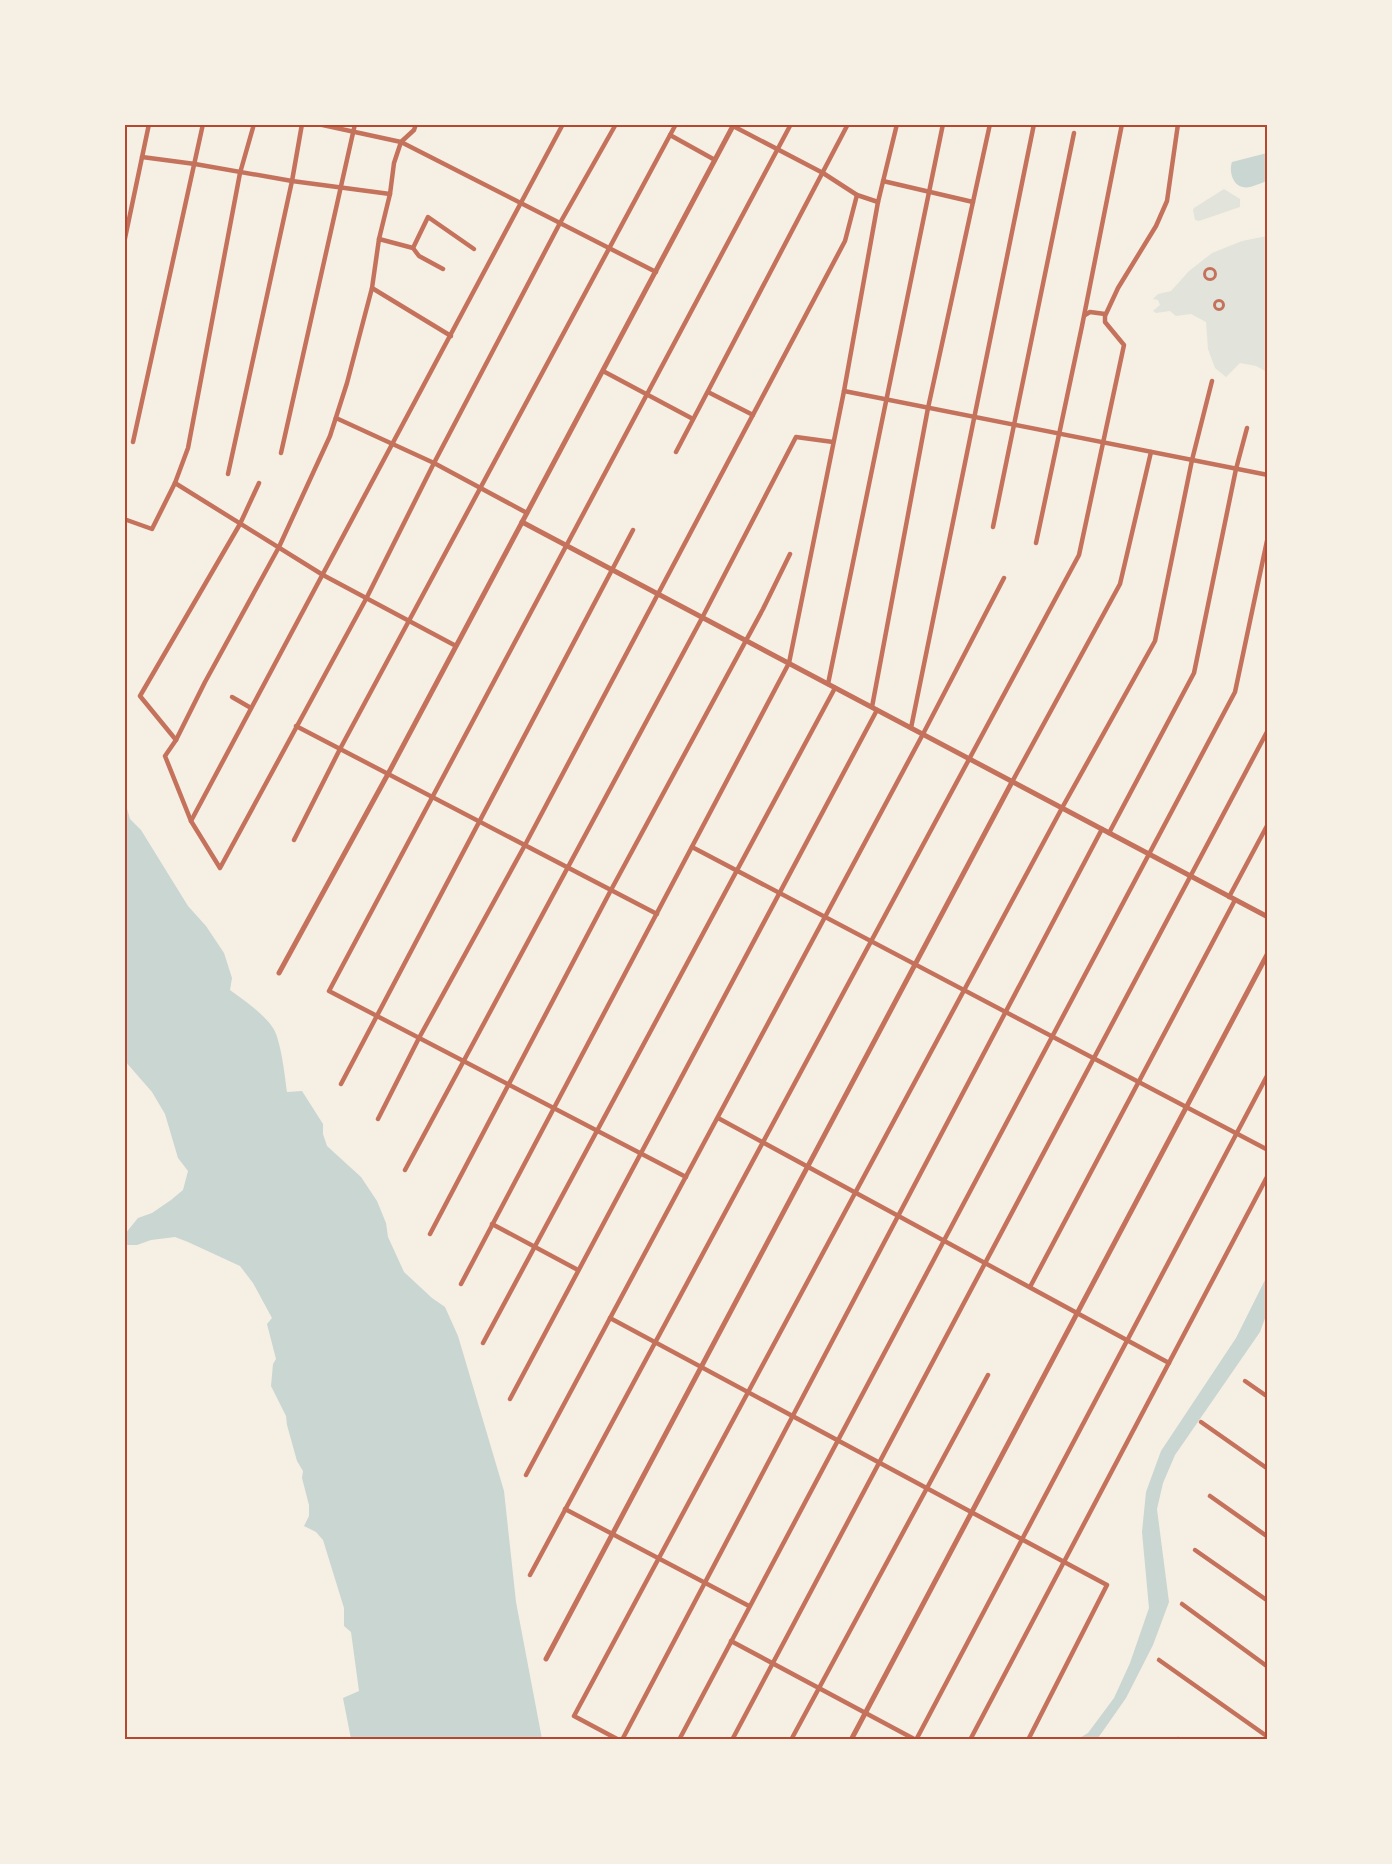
<svg xmlns="http://www.w3.org/2000/svg" width="1392" height="1864" viewBox="0 0 1392 1864" font-family="'Sofia Sans Condensed',sans-serif">
<style>
.green{fill:#e2e4dc}
.water{fill:#c9d6d2}
.lines{fill:none;stroke-linecap:round;stroke-linejoin:round}
.pedestrian{stroke:#c5725c;stroke-width:3}
.minor{stroke:#c5725c;stroke-width:4.5}
.tertiary{stroke:#c5725c;stroke-width:5}
.neatline{fill:none;stroke:#b5482f;stroke-width:2}
</style>
<rect width="100%" height="100%" fill="#f6efe4"/>
<g class="green">
<polygon points="1224,189 1240,199 1240,207 1199,221 1195,220 1193,210 1194,208"/>
<polygon points="1267,236 1267,372 1256,366 1240,363 1226,377 1215,368 1208,349 1206,322 1191,314 1176,316 1170,311 1156,313 1153,311 1160,305 1158,300 1153,299 1158,294 1171,291 1189,271 1212,253 1242,241"/>
</g>
<g class="water">
<path d="M1267,153V181C1261,183 1249,189 1243,187C1232,185 1229,170 1232,162Z"/>
<path d="M124,798L130,819L141,830L188,906L206,926L224,953L232,978L230,990C245,1001 263,1013 273,1028C281,1040 285,1077 287,1092L302,1091L323,1124V1134L327,1146L361,1177L377,1201L386,1223L388,1237L404,1272L432,1298L445,1307L458,1336L504,1491L516,1602L542,1739H351L343,1698L359,1691L351,1632L344,1626V1608L323,1540L316,1532L304,1526L309,1516V1505L302,1478L303,1471L297,1461L287,1425L286,1416L271,1386L273,1364L276,1359L267,1324L272,1318L253,1283L240,1266L188,1242L175,1237L151,1240L137,1245H125V1234L138,1218L152,1213L171,1200L183,1190L188,1171L178,1158L165,1114L152,1092L125,1061Z"/>
<polygon points="1267,1276 1267,1313 1260,1332 1175,1455 1163,1483 1157,1509 1169,1602 1153,1645 1126,1698 1098,1738 1095,1739 1078,1739 1088,1733 1114,1698 1130,1663 1149,1608 1142,1532 1146,1492 1161,1451 1236,1338"/>
</g>
<g class="lines">
<g class="pedestrian">
<circle cx="1210" cy="274" r="5.5"/>
<circle cx="1219" cy="305" r="4.5"/>
</g>
<g class="minor">
<polyline points="318,124 401,142 656,272"/>
<polyline points="416,124 414,130 401,142 394,163 390,194 379,239 372,288 347,383 330,436 279,547 205,682 176,740 165,756 191,821 220,868 366,599 434,463 560,223 616,124"/>
<polyline points="733,126 823,173 857,195 878,202"/>
<polyline points="670,135 715,160"/>
<polyline points="142,157 195,164 292,181 390,194"/>
<polyline points="883,181 973,202"/>
<polyline points="379,239 413,248 419,256 443,269"/>
<polyline points="124,243 149,124"/>
<polyline points="413,248 428,217 474,249"/>
<polyline points="372,288 451,336"/>
<polyline points="1085,315 1090,312 1105,314"/>
<polyline points="603,371 693,419"/>
<polyline points="844,391 1268,475"/>
<polyline points="708,392 753,415"/>
<polyline points="336,418 434,463 527,513"/>
<polyline points="133,442 203,124"/>
<polyline points="676,452 848,124"/>
<polyline points="281,453 355,124"/>
<polyline points="228,474 292,181 302,124"/>
<polyline points="175,483 323,575 456,646"/>
<polyline points="124,519 152,529 175,483 188,448 240,173 254,124"/>
<polyline points="993,527 1074,133"/>
<polyline points="1036,543 1082,326 1122,124"/>
<polyline points="828,684 943,124"/>
<polyline points="232,697 251,708"/>
<polyline points="872,707 928,408 990,124"/>
<polyline points="296,726 657,914"/>
<polyline points="911,728 1034,124"/>
<polyline points="176,740 140,696 240,524 259,483"/>
<polyline points="1012,782 1120,584 1151,452"/>
<polyline points="191,821 563,124"/>
<polyline points="1109,833 1194,673 1236,469 1247,428"/>
<polyline points="294,840 340,749 676,124"/>
<polyline points="692,847 1268,1150"/>
<polyline points="1229,897 1268,824"/>
<polyline points="341,1084 633,530"/>
<polyline points="718,1118 1169,1363"/>
<polyline points="378,1119 419,1038 525,845 845,241 857,195"/>
<polyline points="405,1170 702,618 796,437 833,442"/>
<polyline points="686,1177 329,991 791,124"/>
<polyline points="492,1224 578,1270"/>
<polyline points="430,1234 611,890 763,609 790,554"/>
<polyline points="461,1284 789,663 844,391 878,202 897,124"/>
<polyline points="1030,1287 1235,900"/>
<polyline points="610,1318 1107,1585 1028,1740"/>
<polyline points="483,1343 835,688"/>
<polyline points="1245,1381 1268,1397"/>
<polyline points="510,1399 877,710"/>
<polyline points="1201,1422 1268,1469"/>
<polyline points="526,1475 923,734 1004,578"/>
<polyline points="1210,1496 1268,1537"/>
<polyline points="565,1509 749,1606"/>
<polyline points="1195,1550 1268,1601"/>
<polyline points="530,1575 1079,555 1124,345 1105,322 1105,316 1118,288 1156,226 1167,201 1178,124"/>
<polyline points="1182,1604 1268,1667"/>
<polyline points="731,1641 916,1740"/>
<polyline points="1159,1660 1268,1737"/>
<polyline points="1178,1739 1178,1740"/>
<polyline points="619,1740 574,1716 1062,808 1155,641 1192,460 1212,381"/>
<polyline points="622,1740 1102,829"/>
<polyline points="679,1740 1235,692 1268,536"/>
<polyline points="732,1740 1268,730"/>
<polyline points="791,1740 988,1375"/>
<polyline points="916,1740 1268,1074"/>
<polyline points="970,1740 1268,1175"/>
</g>
<g class="tertiary">
<polyline points="522,522 1268,917"/>
<polyline points="279,973 388,774 734,124"/>
<polyline points="546,1659 1012,782"/>
<polyline points="851,1740 1268,953"/>
</g>
</g>
<rect width="1392" height="1864" fill="none" stroke="#f6efe4" stroke-width="252"/>
<rect x="126" y="126" width="1140" height="1612" class="neatline"/>
</svg>
